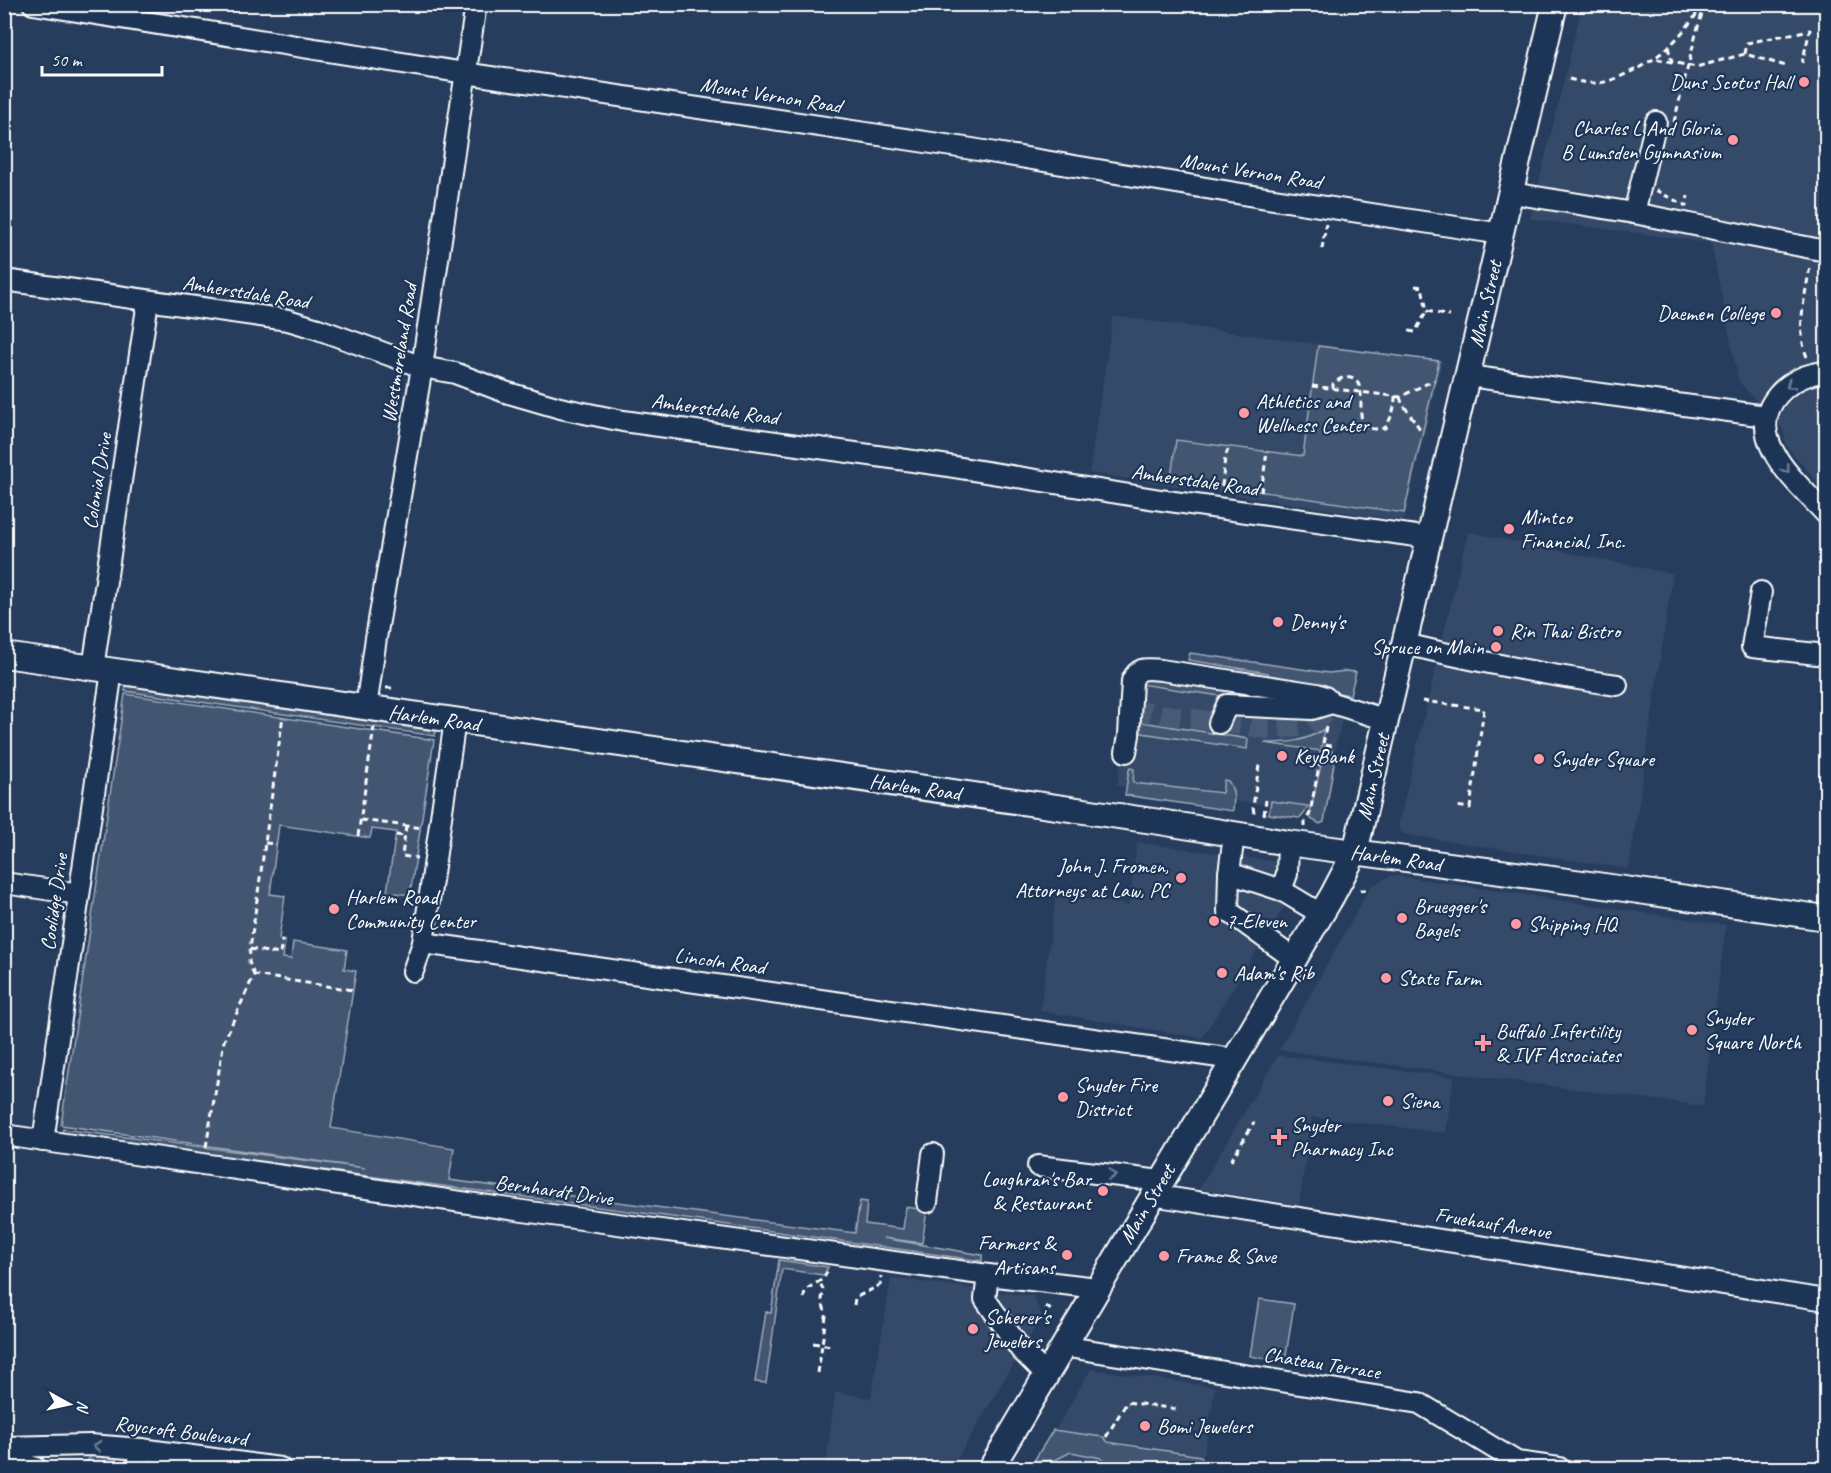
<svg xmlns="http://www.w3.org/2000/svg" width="1831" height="1473" viewBox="0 0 1831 1473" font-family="Caveat,sans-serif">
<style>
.built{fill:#344a68}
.green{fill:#425672;stroke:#a0aab8;stroke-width:1.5}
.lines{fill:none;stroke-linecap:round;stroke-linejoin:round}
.minor-tunnel{stroke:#475a76;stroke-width:20;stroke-dasharray:20 10;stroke-linecap:butt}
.minor-casing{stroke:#fff;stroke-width:24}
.major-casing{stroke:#fff;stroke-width:28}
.path{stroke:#fff;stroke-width:3;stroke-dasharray:6 4.5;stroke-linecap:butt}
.minor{stroke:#1d3557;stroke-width:20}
.major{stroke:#1d3557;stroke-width:24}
.oneway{stroke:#6c7c92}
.poi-dot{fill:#ff9aa2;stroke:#1d3557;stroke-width:2}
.labels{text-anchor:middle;stroke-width:4.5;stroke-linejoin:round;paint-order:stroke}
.poi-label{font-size:21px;fill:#fff;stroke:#1d3557;text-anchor:start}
.street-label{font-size:21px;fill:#fff;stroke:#1d3557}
</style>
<rect width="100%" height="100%" fill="#263d5e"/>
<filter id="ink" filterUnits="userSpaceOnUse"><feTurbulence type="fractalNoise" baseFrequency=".0167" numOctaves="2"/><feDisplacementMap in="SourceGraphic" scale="12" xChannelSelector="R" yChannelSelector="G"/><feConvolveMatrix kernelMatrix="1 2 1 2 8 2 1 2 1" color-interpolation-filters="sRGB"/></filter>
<g filter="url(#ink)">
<g class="built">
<polygon points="1582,5 1826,5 1826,493 1786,445 1783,429 1739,382 1711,243 1530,219"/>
<polygon points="1113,316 1442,361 1404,521 1089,473"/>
<polygon points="1468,532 1673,574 1629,869 1403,834 1398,826"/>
<polygon points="1133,669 1347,699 1320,812 1117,786"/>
<polygon points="1137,842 1293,864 1301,880 1202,1038 1040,1011 1056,894 1129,905"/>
<polygon points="1392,875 1726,925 1703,1106 1279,1050 1371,886"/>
<polygon points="1278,1055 1454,1077 1446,1133 1312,1117 1299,1205 1199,1189"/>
<polygon points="891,1278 1033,1296 1042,1316 952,1468 846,1468 826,1465 835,1392 871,1398"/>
<polygon points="1091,1369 1215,1387 1204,1455 1054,1432"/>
<polygon points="1052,1441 1251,1468 1035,1468"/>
</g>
<g class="green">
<polygon points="1318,346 1439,361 1404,513 1171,478 1176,440 1303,456"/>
<polygon points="1190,653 1329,673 1346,671 1356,672 1350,695 1271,682 1268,673 1188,660"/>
<polygon points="1141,675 1313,699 1234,698 1139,684"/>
<polygon points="126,686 436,731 435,736 125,691"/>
<polygon points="125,694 434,740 410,895 387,892 396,832 372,829 370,838 279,825 270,894 285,896 279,939 285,941 283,958 291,959 293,942 347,950 344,969 356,971 331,1128 454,1148 449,1180 855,1233 860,1201 867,1202 865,1224 903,1229 906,1207 927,1210 922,1243 883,1238 982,1255 982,1261 672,1217 71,1136 62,1133 63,1129 365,1168 61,1125"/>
<polygon points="1142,722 1248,739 1247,749 1142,733 1138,727"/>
<path d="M1324,729L1321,751L1264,743C1288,743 1304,742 1324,729Z"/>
<polygon points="1325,747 1329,748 1327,755 1335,757 1324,822 1320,824 1311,819 1310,813"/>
<path d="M1130,768L1134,769L1133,783L1222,793L1224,780L1228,781C1235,790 1234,800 1233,811L1125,795L1129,770Z"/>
<polygon points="1271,801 1308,806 1304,814 1299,818 1269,814"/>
<polygon points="779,1260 828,1267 825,1273 823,1275 782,1269 766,1383 755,1382 766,1312 771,1313"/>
<polygon points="1259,1299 1294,1304 1285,1362 1250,1356"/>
<polygon points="1053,1430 1103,1437 1108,1442 1201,1456 1204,1468 1130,1468 1110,1465 1101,1458 1071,1452 1055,1460 1034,1461"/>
<polygon points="94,1453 113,1454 118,1463 118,1468 87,1468 87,1461"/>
</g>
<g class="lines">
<polyline class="minor-tunnel" points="1131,710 1267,729 1306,727 1322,717 1332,703"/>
<defs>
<g id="minor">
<polyline points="33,4 465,73 972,149 1254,196 1502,234"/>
<polyline points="1512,193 1634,213 1826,251"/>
<polyline points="1634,213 1656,122"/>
<polyline points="4,280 288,320 318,329 422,367 455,373 505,392 560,408 623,421 942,465 1161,500 1430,538"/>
<path d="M1826,372C1808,373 1790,381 1778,395C1741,438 1799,484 1826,514"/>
<polyline points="1468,376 1766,416"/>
<polyline points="1761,592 1752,647 1826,655"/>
<path d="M1405,644C1475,661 1545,675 1617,685"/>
<polyline points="93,668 148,301"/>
<polyline points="366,708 376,638 422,367 476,4"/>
<polyline points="455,720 423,943 1233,1059"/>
<polyline points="1219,723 1227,705 1312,709 1332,703"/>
<path d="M1126,752L1129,735L1132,681C1138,666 1146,669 1161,670L1317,694L1325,697L1332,703L1387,720"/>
<polyline points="1234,835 1229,873 1281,890 1287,874 1288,843"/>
<polyline points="1229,873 1228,911 1294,959"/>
<polyline points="4,883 79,894"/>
<polyline points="1281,890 1321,914"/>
<polyline points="413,971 423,943"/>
<polyline points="4,1135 523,1211 988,1275 1097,1288"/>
<polyline points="43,1141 112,671"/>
<polyline points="1038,1166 1161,1181"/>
<polyline points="1152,1195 1826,1300"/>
<polyline points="927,1202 933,1154"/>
<polyline points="988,1275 985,1299 1021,1350 1046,1375"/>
<polyline points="1062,1346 1419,1403 1517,1462 1559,1468"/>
<polyline points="4,1447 90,1445 141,1449 280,1468"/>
<polyline points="4,1456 36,1468"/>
<polyline points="138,1468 141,1449"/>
</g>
<g id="major">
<polyline points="4,655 1160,822 1288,843 1604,886 1826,918"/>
<polyline points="991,1468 1332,896 1355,852 1555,4"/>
</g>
</defs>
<use href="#minor" class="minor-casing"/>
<use href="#major" class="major-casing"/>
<g class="path">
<polyline points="1668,47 1672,62"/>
<polyline points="1745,54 1747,43 1810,30 1802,63"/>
<polyline points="1657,59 1696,67 1745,54 1786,66"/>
<path d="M1569,79C1576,81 1584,83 1592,83C1604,84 1618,78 1628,73C1664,57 1681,36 1704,4"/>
<polyline points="1674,122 1697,30 1705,4"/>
<polyline points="1658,189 1657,191 1686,206 1688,196"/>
<polyline points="1322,249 1326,224"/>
<polyline points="1415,286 1422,287 1427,311 1450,316"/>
<polyline points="1409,331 1415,332 1427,311"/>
<path d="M1807,357C1795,328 1806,295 1810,265"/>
<polyline points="1312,386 1400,397 1434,380"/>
<path d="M1333,389V384C1338,380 1343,376 1351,378C1376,387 1341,436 1385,428C1392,417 1395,408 1395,396"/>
<polyline points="1400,397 1402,403 1422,432"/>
<polyline points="1222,486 1225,457 1229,447"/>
<polyline points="1261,492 1267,452"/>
<polyline points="386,688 392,688"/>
<polyline points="1422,701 1484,709 1470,808 1456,806"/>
<polyline points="1326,727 1323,745 1332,746 1330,753 1339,755"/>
<polyline points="1254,813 1253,807 1259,765"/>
<polyline points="1264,815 1266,800"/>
<polyline points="361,820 422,828"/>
<polyline points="406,826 402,856 417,858"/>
<polyline points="1305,827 1305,822 1310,813 1323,745"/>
<polyline points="396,835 405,836"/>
<polyline points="358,836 374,727"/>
<polyline points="265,843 276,844"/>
<polyline points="1360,890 1369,890"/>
<polyline points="250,949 280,954 282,940"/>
<polyline points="254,975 249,962 250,949 283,716"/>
<polyline points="206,1147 224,1041 254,975 353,990"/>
<polyline points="1231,1161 1254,1122"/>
<polyline points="804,1298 805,1290 823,1279 829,1269"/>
<polyline points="854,1305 855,1298 880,1285 881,1276"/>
<polyline points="1046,1306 1052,1311"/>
<polyline points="813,1343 831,1346"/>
<polyline points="818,1373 826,1316 822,1300 823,1289 819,1281"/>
<polyline points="1106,1437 1127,1402 1176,1409"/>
</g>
<use href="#minor" class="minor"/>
<use href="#major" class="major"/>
</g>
<defs><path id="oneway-chevron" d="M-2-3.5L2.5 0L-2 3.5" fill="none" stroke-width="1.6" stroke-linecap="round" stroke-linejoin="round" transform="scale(1.5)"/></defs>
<g class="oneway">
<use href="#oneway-chevron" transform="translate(1790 385) rotate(144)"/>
<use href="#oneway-chevron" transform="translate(1786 469) rotate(51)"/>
<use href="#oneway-chevron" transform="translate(1112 1175) rotate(7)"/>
<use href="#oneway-chevron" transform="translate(97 1446) rotate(-176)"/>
</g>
</g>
<g class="poi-dot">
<circle cx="1804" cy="82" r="6"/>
<circle cx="1733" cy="140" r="6"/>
<circle cx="1776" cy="313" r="6"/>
<circle cx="1244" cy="413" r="6"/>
<circle cx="1509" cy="529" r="6"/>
<circle cx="1278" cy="622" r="6"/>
<circle cx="1498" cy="631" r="6"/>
<circle cx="1496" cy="647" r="6"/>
<circle cx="1282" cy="756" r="6"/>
<circle cx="1539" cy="759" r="6"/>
<circle cx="1181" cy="878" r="6"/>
<circle cx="334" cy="909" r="6"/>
<circle cx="1402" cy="918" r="6"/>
<circle cx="1214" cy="921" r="6"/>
<circle cx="1516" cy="924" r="6"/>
<circle cx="1222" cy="973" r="6"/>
<circle cx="1386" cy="978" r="6"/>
<circle cx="1692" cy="1030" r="6"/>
<path d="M1480 1034h6v6h6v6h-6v6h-6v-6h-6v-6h6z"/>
<circle cx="1063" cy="1097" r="6"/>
<circle cx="1388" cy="1101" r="6"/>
<path d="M1276 1128h6v6h6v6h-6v6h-6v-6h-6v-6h6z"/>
<circle cx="1103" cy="1191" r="6"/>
<circle cx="1067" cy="1255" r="6"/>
<circle cx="1164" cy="1256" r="6"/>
<circle cx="973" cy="1329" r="6"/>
<circle cx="1145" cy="1426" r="6"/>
</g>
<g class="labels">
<g class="poi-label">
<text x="1792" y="89" text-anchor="end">Duns Scotus Hall</text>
<text x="1721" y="135" text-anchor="end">Charles L And Gloria<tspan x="1721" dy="24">B Lumsden Gymnasium</tspan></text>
<text x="1764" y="320" text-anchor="end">Daemen College</text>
<text x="1256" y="408">Athletics and<tspan x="1256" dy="24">Wellness Center</tspan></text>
<text x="1521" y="524">Mintco<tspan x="1521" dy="24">Financial, Inc.</tspan></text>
<text x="1290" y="629">Denny's</text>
<text x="1510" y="638">Rin Thai Bistro</text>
<text x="1484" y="654" text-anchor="end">Spruce on Main</text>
<text x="1294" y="763">KeyBank</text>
<text x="1551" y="766">Snyder Square</text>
<text x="1169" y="873" text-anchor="end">John J. Fromen,<tspan x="1169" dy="24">Attorneys at Law, PC</tspan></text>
<text x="346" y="904">Harlem Road<tspan x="346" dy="24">Community Center</tspan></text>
<text x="1414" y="913">Bruegger's<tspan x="1414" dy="24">Bagels</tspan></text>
<text x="1226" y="928">7-Eleven</text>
<text x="1528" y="931">Shipping HQ</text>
<text x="1234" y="980">Adam's Rib</text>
<text x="1398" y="985">State Farm</text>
<text x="1704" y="1025">Snyder<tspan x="1704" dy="24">Square North</tspan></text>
<text x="1496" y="1038">Buffalo Infertility<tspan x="1496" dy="24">&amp; IVF Associates</tspan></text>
<text x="1075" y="1092">Snyder Fire<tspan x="1075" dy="24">District</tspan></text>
<text x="1400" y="1108">Siena</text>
<text x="1291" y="1132">Snyder<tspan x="1291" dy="24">Pharmacy Inc</tspan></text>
<text x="1091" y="1186" text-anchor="end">Loughran's Bar<tspan x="1091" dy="24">&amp; Restaurant</tspan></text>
<text x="1055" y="1250" text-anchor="end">Farmers &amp;<tspan x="1055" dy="24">Artisans</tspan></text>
<text x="1176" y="1263">Frame &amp; Save</text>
<text x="985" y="1324">Scherer's<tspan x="985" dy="24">Jewelers</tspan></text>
<text x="1157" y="1433">Bomi Jewelers</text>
</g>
<g class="street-label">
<text transform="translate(771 95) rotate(9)" y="7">Mount Vernon Road</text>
<text transform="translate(1251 171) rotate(9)" y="7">Mount Vernon Road</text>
<text transform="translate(246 292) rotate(9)" y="7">Amherstdale Road</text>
<text transform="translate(1485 304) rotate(-77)" y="7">Main Street</text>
<text transform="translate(399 353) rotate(-81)" y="7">Westmoreland Road</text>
<text transform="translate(715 409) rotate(8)" y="7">Amherstdale Road</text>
<text transform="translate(1195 480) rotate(8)" y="7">Amherstdale Road</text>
<text transform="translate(97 481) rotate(-81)" y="7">Colonial Drive</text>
<text transform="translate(434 718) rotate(8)" y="7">Harlem Road</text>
<text transform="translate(1373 777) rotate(-77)" y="7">Main Street</text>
<text transform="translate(915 787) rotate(8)" y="7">Harlem Road</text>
<text transform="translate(1396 858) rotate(8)" y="7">Harlem Road</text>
<text transform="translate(54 902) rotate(-82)" y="7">Coolidge Drive</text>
<text transform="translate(720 961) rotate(8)" y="7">Lincoln Road</text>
<text transform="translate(554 1190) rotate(8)" y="7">Bernhardt Drive</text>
<text transform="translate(1147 1204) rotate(-59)" y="7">Main Street</text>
<text transform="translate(1493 1223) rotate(9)" y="7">Fruehauf Avenue</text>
<text transform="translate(1322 1363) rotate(9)" y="7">Chateau Terrace</text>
<text transform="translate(181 1431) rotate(7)" y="7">Roycroft Boulevard</text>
</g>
</g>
<rect width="1831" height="1473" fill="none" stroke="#1d3557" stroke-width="24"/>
<rect x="12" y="12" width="1807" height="1449" fill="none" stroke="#fff" stroke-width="2" filter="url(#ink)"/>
<g transform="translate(69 1404) rotate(98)" stroke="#1d3557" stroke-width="4.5" paint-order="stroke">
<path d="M0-4.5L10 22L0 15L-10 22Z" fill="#ffffff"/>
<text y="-9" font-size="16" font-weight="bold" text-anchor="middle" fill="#ffffff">N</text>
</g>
<path d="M42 66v9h120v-9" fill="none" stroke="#ffffff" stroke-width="3"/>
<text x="51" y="66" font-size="18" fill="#ffffff" stroke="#1d3557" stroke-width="4.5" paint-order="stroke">50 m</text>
</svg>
